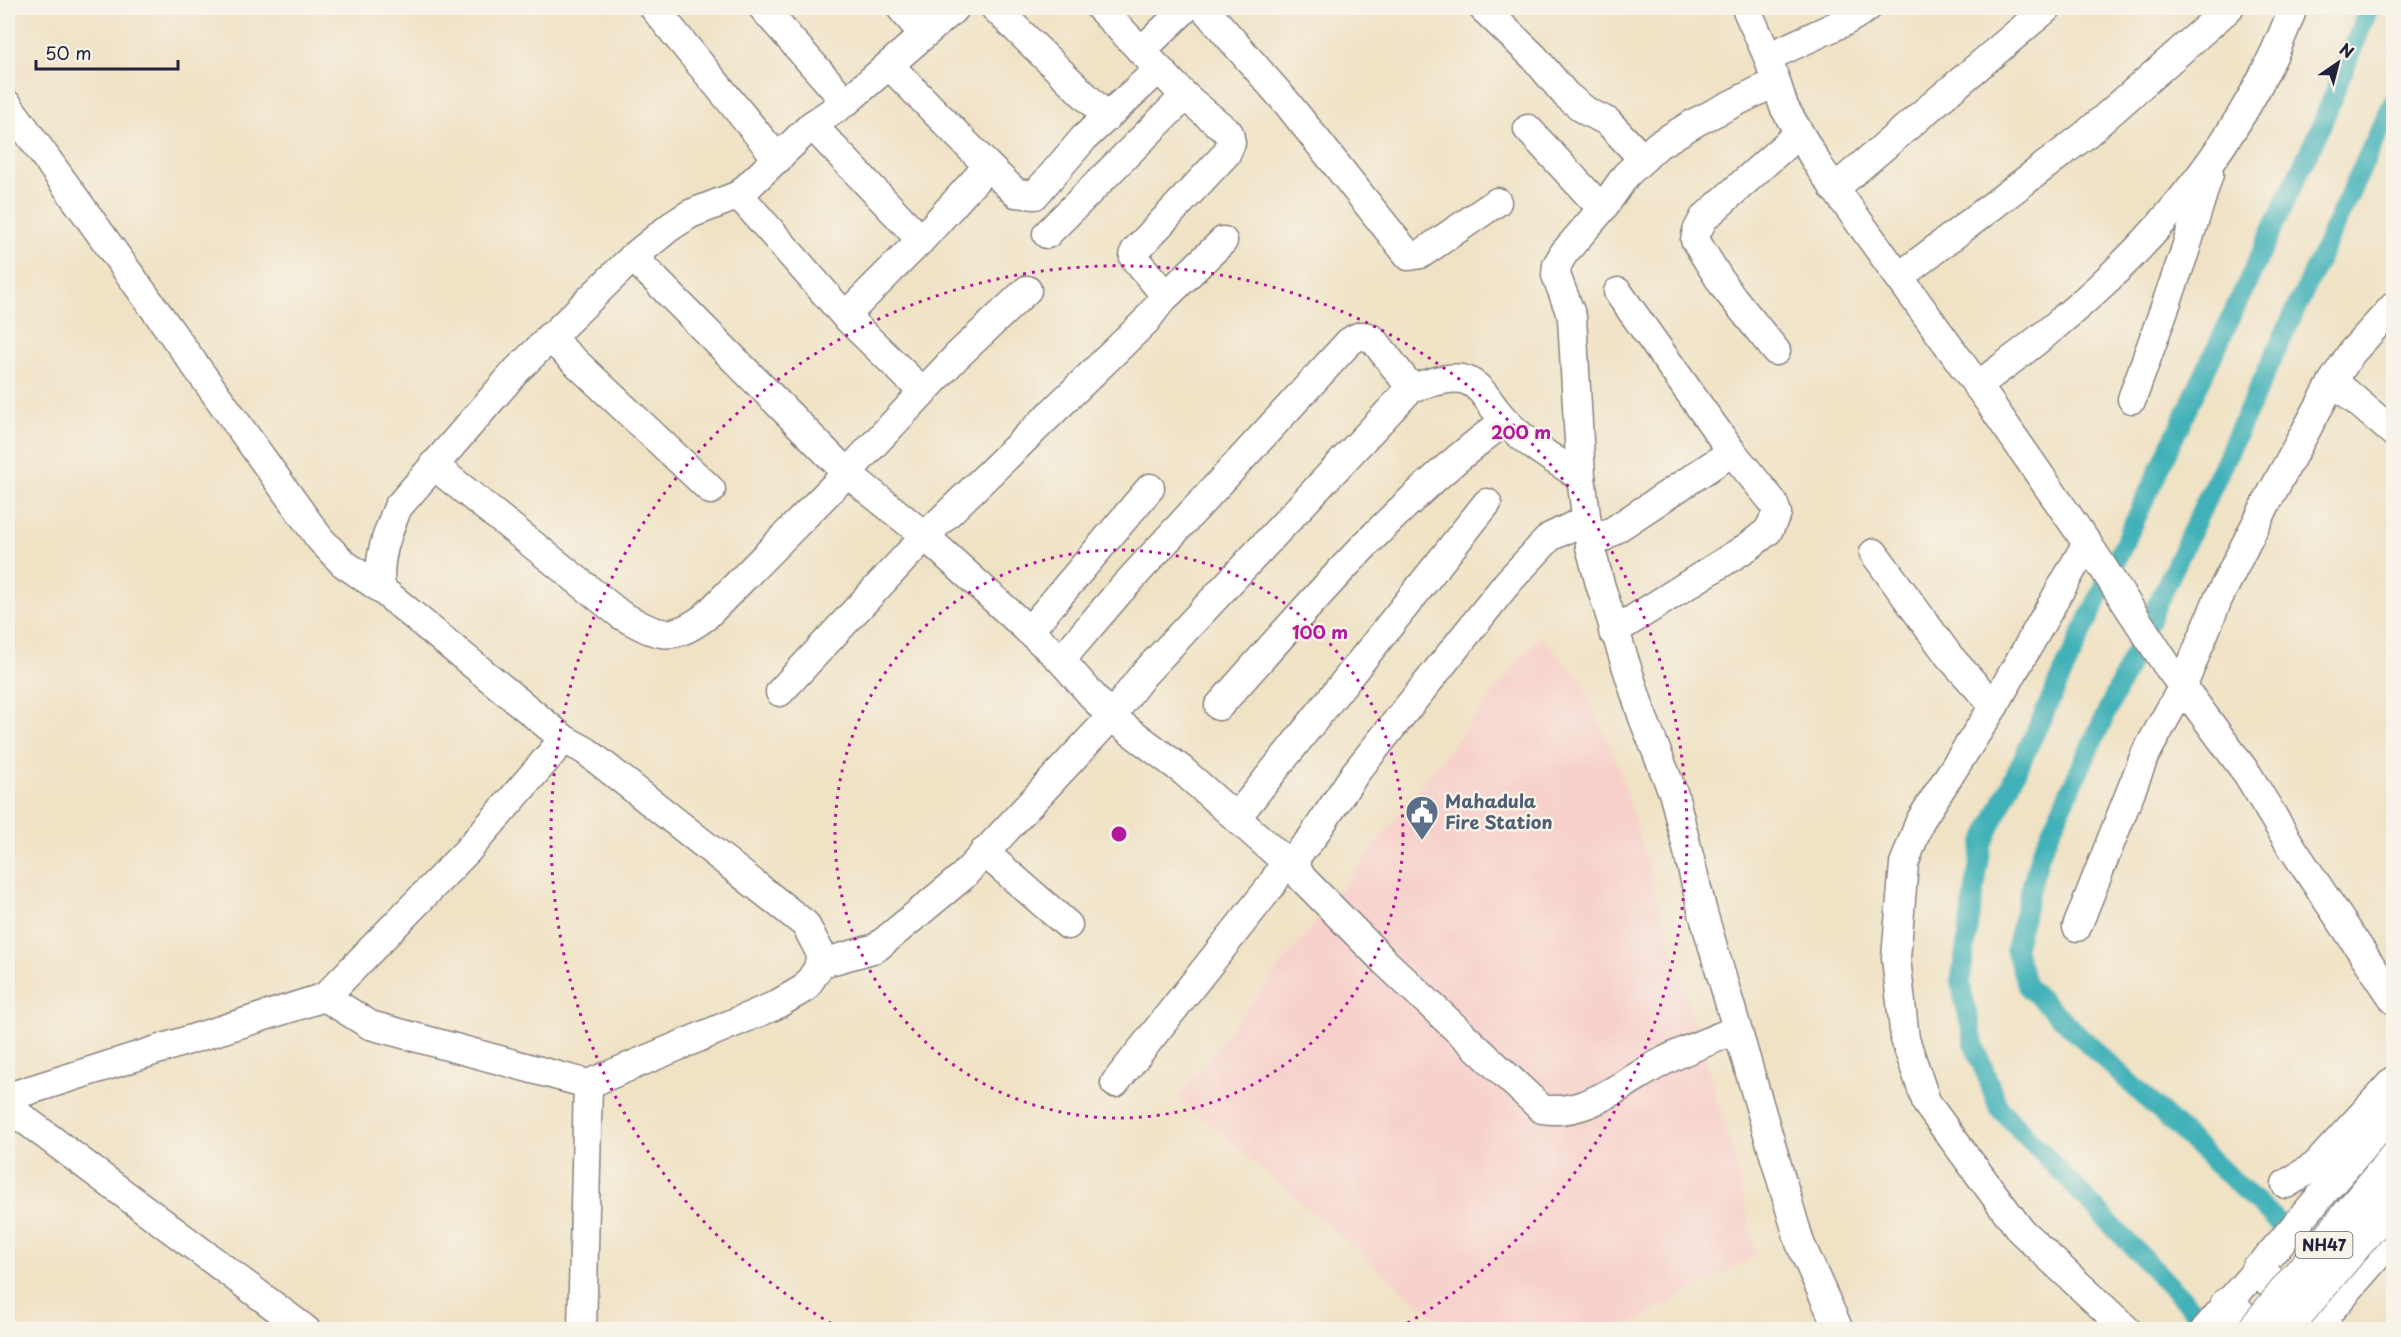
<svg xmlns="http://www.w3.org/2000/svg" width="2401" height="1337" viewBox="0 0 2401 1337" font-family="'Playpen Sans',sans-serif">
<style>
.built{fill:#f7d0cb}
.lines{fill:none;stroke-linecap:round;stroke-linejoin:round}
.canal{stroke:#40b1b8;stroke-width:20}
.minor-casing{stroke:#898280;stroke-width:31}
.major-casing{stroke:#898280;stroke-width:35}
.minor{stroke:#fff;stroke-width:28}
.major{stroke:#fff;stroke-width:33}
.highway-bridge-casing{stroke:#898280;stroke-width:35;stroke-linecap:butt}
.highway-bridge{stroke:#fff;stroke-width:33}
.ring{fill:none;stroke:#b5179e;stroke-width:3;stroke-dasharray:3 6}
.labels{text-anchor:middle;stroke-width:5;stroke-linejoin:round;paint-order:stroke}
.shield{fill:#f7f3e8;stroke:#62616f;stroke-width:1.5}
.shield-label{font-size:16px;font-weight:bold;fill:#22223b}
.service-label{font-size:18px;font-weight:bold;fill:#4e5e75;stroke:#f7f3e8;text-anchor:start}
.centre{fill:#b5179e;stroke:#f7f3e8;stroke-width:3}
.ring-label{font-size:18px;text-anchor:middle;font-weight:bold;fill:#b5179e;stroke:#f7f3e8;stroke-width:5;stroke-linejoin:round;paint-order:stroke}
</style>
<rect width="100%" height="100%" fill="#f7f3e8"/>
<filter id="ink" filterUnits="userSpaceOnUse"><feTurbulence type="fractalNoise" baseFrequency=".0167" numOctaves="2"/><feDisplacementMap in="SourceGraphic" scale="12" xChannelSelector="R" yChannelSelector="G"/><feConvolveMatrix kernelMatrix="1 2 1 2 8 2 1 2 1" color-interpolation-filters="sRGB"/></filter>
<filter id="wash" filterUnits="userSpaceOnUse"><feTurbulence type="fractalNoise" baseFrequency=".008" numOctaves="4" result="noise"/><feDisplacementMap in="SourceGraphic" scale="24" xChannelSelector="R" yChannelSelector="G"/><feGaussianBlur stdDeviation="1.35" result="paint"/><feColorMatrix in="noise" values="0 0 0 0 0 0 0 0 0 0 0 0 0 0 0 0 0 1.4 0 .05"/><feComposite in="paint" operator="in"/></filter>
<g filter="url(#wash)">
<rect width="100%" height="100%" fill="#f0e2c5"/>
<polygon class="built" points="1539,636 1580,679 1618,765 1735,1159 1756,1256 1621,1329 1449,1329 1178,1097"/>
<g class="lines">
<g class="canal">
<polyline points="2284,1228 2027,986 2015,949 2040,854 2394,100"/>
<polyline points="2204,1321 1999,1108 1975,1047 1960,982 1982,845 2321,126 2369,8"/>
</g>
</g>
</g>
<g filter="url(#ink)">
<g class="lines">
<defs>
<g id="minor">
<polyline points="654,8 778,159"/>
<polyline points="763,8 846,102"/>
<polyline points="901,8 923,34"/>
<polyline points="995,8 1107,117"/>
<polyline points="1204,8 1287,103 1409,256 1421,254 1497,202"/>
<polyline points="1483,8 1534,57 1566,95 1586,111 1608,122 1643,159"/>
<polyline points="1746,8 1768,57 1784,107 1820,168 1985,396 2087,543 2166,664 2248,775 2291,846 2394,1000"/>
<polyline points="1141,51 1186,8"/>
<polyline points="1768,57 1844,22 1867,8"/>
<polyline points="1776,82 1696,122 1658,145 1626,175 1602,209 1564,253 1557,265 1556,275 1572,317 1581,477 1590,546 1600,584 1643,718 1674,795 1703,913 1800,1243 1839,1330"/>
<polyline points="8,105 320,539 343,563 381,589 564,739 586,751 805,924 820,952 819,967 805,988 774,1006 588,1084 582,1330"/>
<polyline points="812,125 921,240"/>
<polyline points="1528,129 1602,209"/>
<polyline points="988,166 1016,193 1035,195 1084,138 1159,69"/>
<polyline points="1834,189 2047,8"/>
<polyline points="739,195 845,316 922,391"/>
<polyline points="1047,234 1185,96"/>
<polyline points="633,257 847,473 925,536 1061,660 1111,717 1182,770 1277,854 1287,859 1296,856 1311,839 1356,772 1508,582 1550,537 1575,525 1589,527"/>
<polyline points="1899,277 2084,136 2229,8"/>
<polyline points="1161,301 1223,241"/>
<polyline points="845,316 921,240 988,166 889,65"/>
<polyline points="549,337 711,490"/>
<polyline points="1776,351 1725,288 1695,240 1697,231 1704,218 1799,133"/>
<polyline points="2333,381 2394,433"/>
<path d="M1977,386C2006,364 2036,343 2063,319C2162,236 2248,130 2293,8"/>
<polyline points="2132,399 2184,254 2209,174"/>
<path d="M433,465L621,615C657,635 670,643 705,617L847,473L957,356L1027,290"/>
<polyline points="2087,543 1994,706 1920,821 1904,864 1896,958 1905,1039 1927,1104 2021,1231 2127,1330"/>
<polyline points="1590,546 1732,452"/>
<polyline points="1874,553 1949,656 1994,706"/>
<path d="M381,589C377,559 387,534 398,507L517,370L633,257L670,227L690,214L739,195L812,125L846,102L955,8"/>
<polyline points="1029,631 1150,488"/>
<polyline points="1613,632 1749,546 1768,531 1777,513 1773,502 1732,452 1618,292"/>
<path d="M1061,660L1120,591L1349,342C1359,335 1364,334 1374,340L1411,388"/>
<polyline points="780,692 925,536 1146,321 1161,301 1161,290 1134,258 1135,251 1226,154 1231,143 1229,133 1185,96 1100,8"/>
<path d="M1219,706C1311,603 1393,504 1505,421"/>
<polyline points="1236,818 1487,503"/>
<polyline points="984,852 1068,925"/>
<path d="M1296,856V867L1302,878L1385,962L1542,1109C1587,1117 1625,1081 1664,1061C1687,1049 1712,1040 1736,1030"/>
<polyline points="2077,927 2145,755 2182,688 2218,599 2268,500 2333,381 2352,352 2394,306"/>
<path d="M819,964L876,948L962,877L1111,717L1142,676L1411,388C1428,384 1449,375 1466,380C1479,385 1487,398 1495,409C1521,442 1547,454 1581,477"/>
<polyline points="325,997 370,1025 588,1084"/>
<polyline points="1115,1083 1271,886 1287,859"/>
<polyline points="8,1097 325,997 467,851 564,739"/>
<polyline points="8,1107 306,1330"/>
<polyline points="2286,1184 2315,1166 2394,1080"/>
<polyline points="2205,1330 2394,1111"/>
<polyline points="2313,1330 2394,1237"/>
</g>
<g id="major">
<polyline points="2257,1270 2327,1330"/>
<polyline points="2227,1304 2257,1330"/>
</g>
</defs>
<use href="#minor" class="minor-casing"/>
<use href="#major" class="major-casing"/>
<use href="#minor" class="minor"/>
<use href="#major" class="major"/>
<defs>
<g id="highway-bridge">
<polyline points="2291,1321 2394,1199"/>
<polyline points="2254,1330 2394,1159"/>
</g>
</defs>
<use href="#highway-bridge" class="highway-bridge-casing"/>
<use href="#highway-bridge" class="highway-bridge"/>
</g>
</g>
<g class="ring">
<circle cx="1119" cy="834" r="284"/>
<path d="M839 1328A568 568 0 1 1 1399 1328"/>
</g>
<defs>
<symbol id="civic-pin" viewBox="-11 -11 22 30"><path d="M0 17L-7.5 6A9.5 9.5 0 1 1 7.5 6Z" fill="#5c6f8a" stroke="#f7f3e8"/><path d="M-.6-6.5H3V-4.5H.6V-3L4-1V1h2V6H-6V1h2V-1L-.6-3ZM-1.2 2.5V6h2.4V2.5Z" fill="#fff"/></symbol>
</defs>
<g fill-rule="evenodd">
<use href="#civic-pin" x="1403" y="793" width="38" height="52"/>
</g>
<g class="labels">
<rect class="shield" x="2295.5" y="1232" width="57" height="26" rx="4.5"/>
<g class="shield-label">
<text x="2324" y="1251">NH47</text>
</g>
<g class="service-label">
<text x="1445" y="808">Mahadula<tspan x="1445" dy="21">Fire Station</tspan></text>
</g>
</g>
<circle cx="1119" cy="834" r="9" class="centre"/>
<g class="ring-label">
<text x="1521" y="439">200 m</text>
<text x="1320" y="639">100 m</text>
</g>
<rect width="2401" height="1337" fill="none" stroke="#f7f3e8" stroke-width="30"/>
<g transform="translate(2338 63) rotate(35)" stroke="#f7f3e8" stroke-width="4.5" paint-order="stroke">
<path d="M0-4.5L10 22L0 15L-10 22Z" fill="#22223b"/>
<text y="-9" font-size="16" font-weight="bold" text-anchor="middle" fill="#22223b">N</text>
</g>
<path d="M36 60v9h142v-9" fill="none" stroke="#22223b" stroke-width="3"/>
<text x="45" y="60" font-size="18" fill="#22223b" stroke="#f7f3e8" stroke-width="4.5" paint-order="stroke">50 m</text>
</svg>
